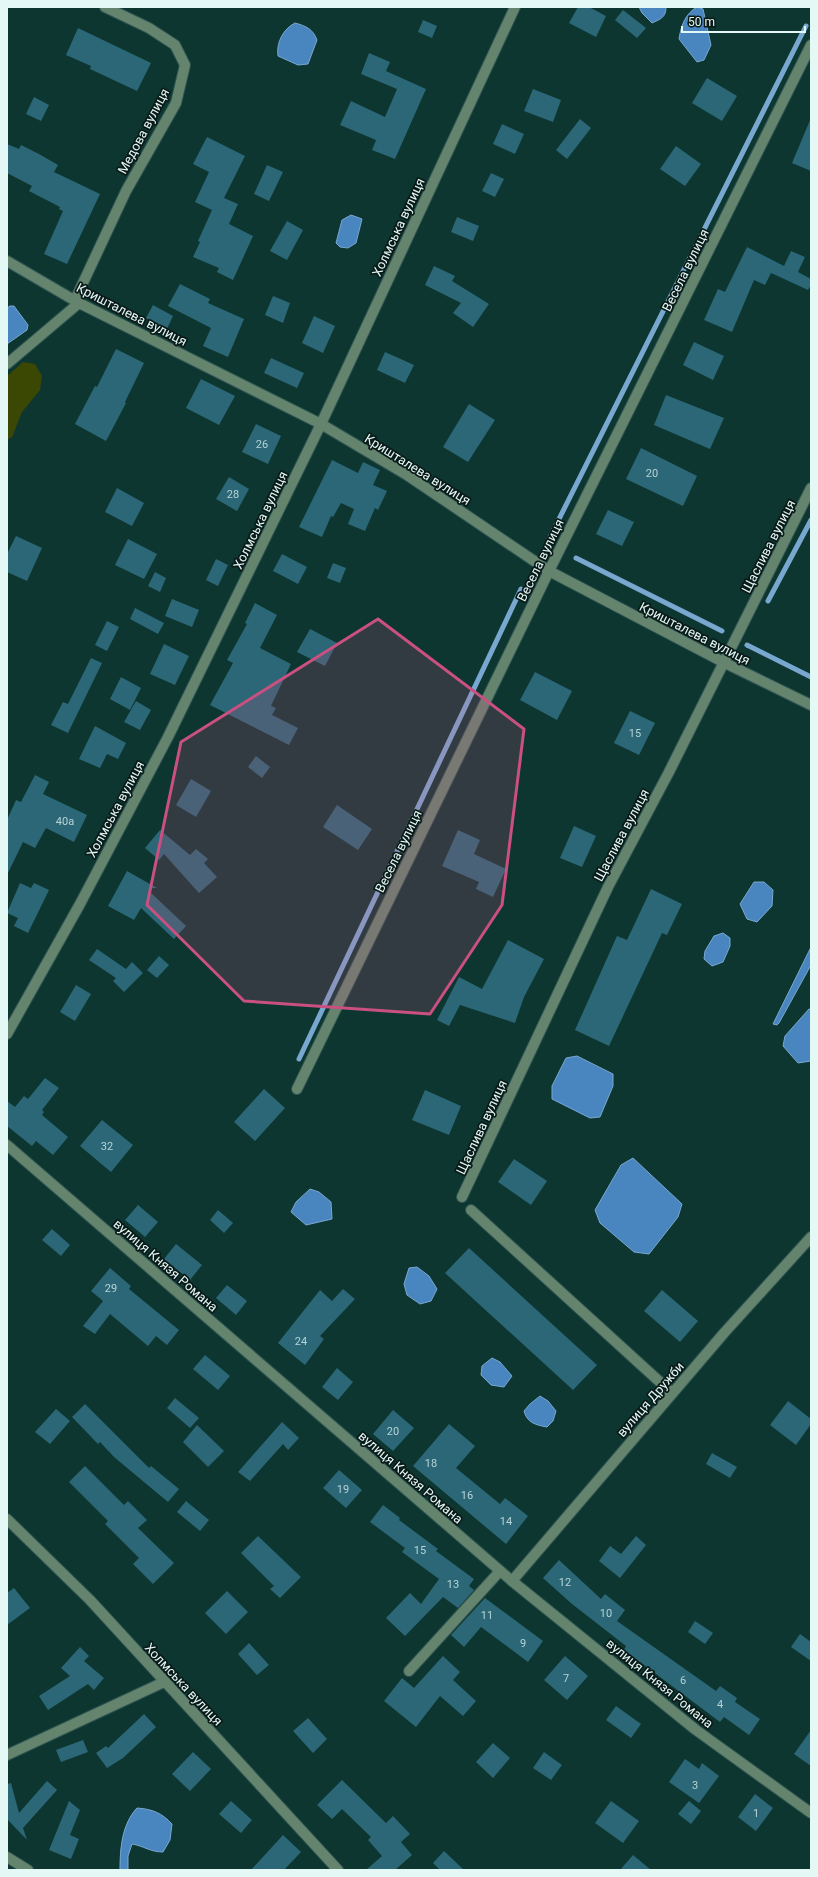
<svg xmlns="http://www.w3.org/2000/svg" width="818" height="1877" viewBox="0 0 818 1877" font-family="Roboto,sans-serif">
<style>
.green{fill:#3b4804}
.water{fill:#4985bf;stroke:#78a8d0}
.lines{fill:none;stroke-linecap:round;stroke-linejoin:round}
.stream{stroke:#78a8d0;stroke-width:5}
.building{fill:#2b6776}
.minor-casing{stroke:#2f5551;stroke-width:12}
.minor{stroke:#65846e;stroke-width:10}
.marked{fill:#ca5082;fill-opacity:0.2;stroke:#ca5082;stroke-width:3;stroke-linejoin:round}
.labels{text-anchor:middle;stroke-width:3.5;stroke-linejoin:round;paint-order:stroke}
.number-label{font-size:11px;fill:#b6d4d6}
.street-label{font-size:13px;fill:#e4f9f6;stroke:#0a1a18}
</style>
<rect width="100%" height="100%" fill="#0d3631"/>
<polygon class="green" points="23,362 35,364 42,376 40,390 22,412 12,437 7,440 7,376"/>
<g class="water">
<path d="M639,7H666C666,17 661,19 652,23L642,13Z"/>
<path d="M697,7L703,9L711,45L704,60L697,62L679,39C681,26 685,14 697,7Z"/>
<path d="M295,23C306,26 313,29 317,40L308,64L298,65L278,56C276,43 283,29 295,23Z"/>
<polygon points="351,215 362,219 356,243 348,248 340,247 336,243 342,220"/>
<polygon points="10,306 14,306 28,325 27,330 7,344 7,308"/>
<polygon points="754,882 764,882 773,890 772,906 757,922 747,919 740,904"/>
<polygon points="723,933 730,938 730,946 723,962 712,966 704,959 705,951 714,936"/>
<polygon points="811,947 811,965 779,1023 777,1025 773,1024"/>
<polygon points="809,1009 811,1009 811,1061 798,1063 783,1046 785,1036"/>
<polygon points="577,1056 613,1074 613,1086 600,1117 590,1118 552,1099 552,1086 566,1058"/>
<polygon points="633,1158 682,1204 678,1217 649,1254 634,1252 600,1223 595,1210 621,1165"/>
<polygon points="310,1189 319,1192 331,1202 332,1219 306,1225 291,1212 296,1202"/>
<polygon points="417,1267 429,1276 437,1289 431,1301 420,1304 407,1295 404,1284 409,1268"/>
<polygon points="492,1358 500,1362 512,1376 504,1387 491,1385 481,1375 482,1366"/>
<path d="M540,1396L548,1401L556,1411L553,1421L547,1427C536,1425 527,1423 524,1411L530,1404Z"/>
<path d="M137,1808C152,1809 162,1813 172,1824L170,1840L163,1852C150,1852 144,1846 132,1844L128,1856V1870H120C120,1848 122,1824 137,1808Z"/>
</g>
<g class="lines">
<g class="stream">
<polyline points="549,539 806,26"/>
<polyline points="576,558 722,631"/>
<polyline points="768,601 811,520"/>
<polyline points="747,645 811,677"/>
<polyline points="299,1059 521,589"/>
</g>
</g>
<g class="building">
<polygon points="578,7 589,7 606,16 596,37 569,23"/>
<polygon points="623,10 646,28 637,38 615,20"/>
<polygon points="423,20 437,26 432,38 418,32"/>
<polygon points="78,28 151,63 137,91 90,69 91,66 66,55"/>
<polygon points="369,53 390,62 386,71 426,89 395,159 372,150 376,140 340,125 351,101 385,117 397,89 361,74"/>
<polygon points="707,78 737,96 722,121 692,103"/>
<polygon points="533,89 561,100 553,122 524,111"/>
<polygon points="34,97 49,105 41,121 26,114"/>
<polygon points="811,118 811,171 792,163"/>
<polygon points="580,119 591,128 567,159 556,150"/>
<polygon points="502,124 524,134 515,154 493,144"/>
<polygon points="207,137 245,156 224,198 238,204 229,224 253,236 233,280 217,272 219,268 193,257 200,242 198,241 212,210 195,202 209,172 193,164"/>
<polygon points="7,144 19,149 21,145 39,154 58,165 54,172 100,194 67,264 44,254 63,211 59,209 60,207 29,191 32,186 7,173"/>
<polygon points="676,146 701,164 685,186 660,169"/>
<polygon points="267,165 283,172 269,201 254,194"/>
<polygon points="491,173 504,179 495,197 482,191"/>
<polygon points="457,217 479,226 473,241 451,232"/>
<polygon points="287,221 303,230 287,260 270,251"/>
<polygon points="747,247 784,266 791,251 805,257 798,272 811,279 811,285 808,290 771,273 765,285 754,280 732,332 704,320 718,289 725,292"/>
<polygon points="434,266 455,276 452,281 489,304 473,327 453,313 461,303 425,285"/>
<polygon points="180,284 210,299 208,303 244,319 228,357 203,346 211,328 168,306"/>
<polygon points="273,296 290,303 283,323 265,315"/>
<polygon points="153,305 173,316 167,329 146,318"/>
<polygon points="314,316 335,326 323,353 302,343"/>
<polygon points="694,342 724,356 713,380 683,365"/>
<polygon points="116,349 144,363 125,402 126,403 106,441 75,424 95,386 97,387"/>
<polygon points="385,352 414,365 405,383 377,370"/>
<polygon points="271,358 304,373 297,388 264,373"/>
<polygon points="201,379 235,396 219,425 186,408"/>
<polygon points="666,395 724,418 710,449 654,425"/>
<polygon points="469,404 495,420 468,462 443,447"/>
<polygon points="256,424 281,436 268,464 242,452"/>
<polygon points="641,448 697,476 683,506 626,479"/>
<polygon points="332,460 358,473 363,462 380,470 373,485 387,491 378,510 375,508 365,531 348,524 354,509 341,503 333,517 331,516 322,537 299,527"/>
<polygon points="229,477 249,489 237,511 216,499"/>
<polygon points="117,488 144,503 132,526 105,512"/>
<polygon points="608,510 634,522 622,546 596,534"/>
<polygon points="16,536 42,548 27,581 7,572 7,554"/>
<polygon points="128,539 157,554 144,579 115,565"/>
<polygon points="282,554 307,567 298,584 273,571"/>
<polygon points="216,559 228,565 218,586 206,580"/>
<polygon points="333,563 346,568 340,583 327,578"/>
<polygon points="155,572 166,578 160,592 148,586"/>
<polygon points="172,599 199,610 192,627 165,616"/>
<polygon points="255,603 277,615 260,648 291,664 271,706 276,708 272,715 298,728 289,745 210,705 233,663 227,660 247,624 245,623"/>
<polygon points="135,608 164,623 158,634 130,619"/>
<polygon points="107,621 119,627 107,651 95,645"/>
<polygon points="310,629 337,643 325,666 297,652"/>
<polygon points="164,644 189,656 175,685 150,674"/>
<polygon points="91,658 102,663 68,733 51,725 63,702 68,704"/>
<polygon points="535,672 572,691 557,720 520,700"/>
<polygon points="121,677 141,688 130,710 110,699"/>
<polygon points="136,701 151,710 140,730 124,722"/>
<polygon points="630,711 655,723 639,755 614,743"/>
<polygon points="95,726 126,743 118,759 107,754 100,768 79,759"/>
<polygon points="256,756 270,767 262,778 248,767"/>
<polygon points="35,775 49,782 43,794 87,815 74,842 46,828 35,848 23,842 7,875 7,820 16,800 21,802"/>
<polygon points="191,779 211,791 196,817 176,805"/>
<polygon points="337,805 372,829 358,850 323,827"/>
<polygon points="574,826 596,836 582,867 560,858"/>
<polygon points="160,830 190,855 196,849 208,859 204,863 217,877 199,893 164,854 159,860 145,848"/>
<polygon points="458,830 480,840 474,854 506,869 493,897 476,889 479,882 442,866"/>
<polygon points="127,871 157,888 152,888 150,892 186,926 174,939 141,908 134,920 108,906"/>
<polygon points="20,883 31,888 34,883 49,890 28,933 14,926 18,918 7,913"/>
<polygon points="651,889 682,904 667,935 662,933 609,1046 575,1030 617,936 627,940"/>
<polygon points="508,940 544,959 524,997 515,1023 460,1005 449,1026 437,1020 459,977 482,989"/>
<polygon points="97,949 126,969 132,962 143,973 124,992 113,981 116,978 89,960"/>
<polygon points="159,956 169,965 157,978 147,970"/>
<polygon points="76,985 91,994 75,1021 60,1012"/>
<polygon points="45,1078 59,1088 42,1110 44,1112 42,1115 68,1137 53,1155 36,1141 32,1146 7,1126 7,1101 15,1107 24,1096 28,1099"/>
<polygon points="264,1089 285,1108 255,1141 234,1122"/>
<polygon points="425,1090 461,1106 449,1135 412,1120"/>
<polygon points="102,1120 133,1145 111,1172 80,1146"/>
<polygon points="514,1159 547,1181 531,1205 498,1182"/>
<polygon points="138,1205 158,1222 145,1237 125,1220"/>
<polygon points="218,1210 233,1223 224,1233 210,1220"/>
<polygon points="52,1229 70,1245 61,1256 42,1240"/>
<polygon points="176,1244 202,1265 190,1280 164,1259"/>
<polygon points="469,1248 597,1365 573,1390 445,1273"/>
<polygon points="110,1268 131,1286 129,1289 179,1330 167,1345 156,1336 148,1346 110,1314 95,1334 83,1326 103,1301 91,1291"/>
<polygon points="227,1285 247,1301 236,1315 216,1298"/>
<polygon points="343,1289 355,1299 320,1336 324,1339 305,1365 278,1343 320,1290 332,1301"/>
<polygon points="662,1290 698,1321 680,1342 644,1311"/>
<polygon points="205,1355 230,1376 218,1390 193,1369"/>
<polygon points="337,1368 353,1382 338,1400 322,1387"/>
<polygon points="175,1398 199,1418 190,1428 167,1408"/>
<polygon points="788,1401 811,1419 811,1424 796,1445 770,1425"/>
<polygon points="85,1404 149,1468 151,1466 179,1489 168,1502 114,1457 100,1442 98,1444 72,1417"/>
<polygon points="56,1409 70,1421 50,1444 35,1432"/>
<polygon points="393,1410 414,1428 393,1451 373,1434"/>
<polygon points="282,1422 299,1438 288,1450 283,1444 250,1481 238,1472"/>
<polygon points="449,1424 475,1446 456,1468 500,1504 505,1498 528,1516 506,1544 413,1466"/>
<polygon points="197,1425 224,1451 208,1467 183,1442"/>
<polygon points="712,1453 737,1467 730,1478 706,1464"/>
<polygon points="85,1466 124,1505 128,1501 147,1520 138,1528 174,1563 153,1584 133,1564 139,1558 105,1524 108,1521 69,1482"/>
<polygon points="339,1470 362,1490 346,1508 323,1488"/>
<polygon points="186,1501 209,1520 200,1531 177,1512"/>
<polygon points="383,1505 400,1518 399,1520 438,1549 436,1551 474,1579 469,1586 474,1590 458,1608 443,1597 405,1636 386,1618 410,1593 421,1604 439,1579 402,1552 405,1548 370,1522"/>
<polygon points="258,1536 301,1577 280,1598 270,1589 274,1586 241,1553"/>
<polygon points="636,1536 646,1545 620,1578 599,1561 610,1546 621,1554"/>
<polygon points="559,1560 601,1599 605,1594 625,1610 617,1621 716,1691 720,1686 737,1698 735,1702 760,1719 749,1735 724,1717 720,1722 624,1650 626,1646 572,1604 543,1578"/>
<polygon points="14,1588 30,1608 7,1625 7,1593"/>
<polygon points="227,1591 248,1612 226,1634 205,1613"/>
<polygon points="485,1598 543,1641 528,1662 481,1627 464,1647 451,1635"/>
<polygon points="695,1621 713,1633 705,1644 688,1632"/>
<polygon points="800,1634 811,1642 811,1661 791,1647"/>
<polygon points="249,1643 269,1665 257,1675 238,1654"/>
<polygon points="80,1647 89,1656 84,1661 104,1678 94,1690 88,1684 48,1710 39,1696 70,1676 61,1668"/>
<polygon points="443,1656 460,1672 453,1680 476,1701 463,1716 440,1696 416,1727 384,1701 402,1678 414,1688"/>
<polygon points="565,1656 588,1676 567,1700 544,1680"/>
<polygon points="616,1706 641,1724 631,1738 606,1720"/>
<polygon points="144,1714 156,1727 123,1758 107,1768 96,1753 106,1746 108,1748"/>
<polygon points="308,1718 327,1739 313,1753 293,1731"/>
<polygon points="811,1730 811,1766 794,1754"/>
<polygon points="83,1740 88,1752 61,1762 56,1750"/>
<polygon points="493,1743 510,1758 493,1778 476,1762"/>
<polygon points="193,1752 211,1769 190,1791 172,1774"/>
<polygon points="544,1752 562,1765 551,1780 533,1768"/>
<polygon points="685,1759 699,1769 702,1763 719,1776 699,1803 669,1782"/>
<polygon points="342,1780 386,1823 393,1816 410,1834 401,1842 412,1855 395,1870 366,1870 382,1856 368,1840 371,1837 342,1809 332,1819 317,1805"/>
<polygon points="47,1781 57,1790 23,1828 27,1840 7,1819 7,1784 11,1783 19,1813"/>
<polygon points="755,1794 773,1808 756,1831 738,1817"/>
<polygon points="69,1801 80,1810 70,1835 79,1839 71,1859 49,1850"/>
<polygon points="231,1801 252,1820 241,1833 219,1814"/>
<polygon points="611,1801 639,1821 623,1843 595,1823"/>
<polygon points="689,1801 701,1811 691,1824 678,1814"/>
<polygon points="283,1835 301,1852 284,1870 251,1870"/>
<polygon points="444,1851 464,1870 440,1870 433,1863"/>
<polygon points="633,1855 651,1870 620,1870"/>
</g>
<g class="lines">
<defs>
<g id="minor">
<polyline points="7,261 79,303 321,424 407,475 549,571 723,662 811,705"/>
<polyline points="75,300 126,191 176,103 185,65 175,45 149,28 105,7"/>
<polyline points="7,364 79,303"/>
<polyline points="7,1034 80,904 168,737 321,424 515,7"/>
<polyline points="297,1089 549,571 811,45"/>
<polyline points="7,1145 512,1581 696,1730 811,1813"/>
<polyline points="462,1197 608,887 669,772 811,488"/>
<polyline points="471,1210 672,1393"/>
<polyline points="7,1519 90,1600 338,1870"/>
<polyline points="512,1581 724,1333 811,1237"/>
<polyline points="409,1671 500,1571"/>
<polyline points="7,1755 164,1682"/>
<polyline points="7,1857 28,1870"/>
</g>
</defs>
<use href="#minor" class="minor-casing"/>
<use href="#minor" class="minor"/>
</g>
<path class="marked" d="M378,619L524,729L502,905L430,1014L244,1001L147,905L181,742Z"/>
<g class="labels">
<g class="number-label">
<text x="262" y="448">26</text>
<text x="652" y="477">20</text>
<text x="233" y="498">28</text>
<text x="635" y="737">15</text>
<text x="65" y="825">40а</text>
<text x="107" y="1150">32</text>
<text x="111" y="1292">29</text>
<text x="301" y="1345">24</text>
<text x="393" y="1435">20</text>
<text x="431" y="1467">18</text>
<text x="343" y="1493">19</text>
<text x="467" y="1499">16</text>
<text x="506" y="1525">14</text>
<text x="420" y="1554">15</text>
<text x="565" y="1586">12</text>
<text x="453" y="1588">13</text>
<text x="606" y="1617">10</text>
<text x="487" y="1619">11</text>
<text x="523" y="1647">9</text>
<text x="566" y="1682">7</text>
<text x="683" y="1684">6</text>
<text x="720" y="1708">4</text>
<text x="695" y="1789">3</text>
<text x="756" y="1817">1</text>
</g>
<g class="street-label">
<text transform="translate(143 131) rotate(-62)" y="5">Медова вулиця</text>
<text transform="translate(398 227) rotate(-65)" y="5">Холмська вулиця</text>
<text transform="translate(685 270) rotate(-64)" y="5">Весела вулиця</text>
<text transform="translate(132 314) rotate(27)" y="5">Кришталева вулиця</text>
<text transform="translate(418 469) rotate(32)" y="5">Кришталева вулиця</text>
<text transform="translate(260 520) rotate(-64)" y="5">Холмська вулиця</text>
<text transform="translate(768 546) rotate(-63)" y="5">Щаслива вулиця</text>
<text transform="translate(540 560) rotate(-64)" y="5">Весела вулиця</text>
<text transform="translate(695 633) rotate(27)" y="5">Кришталева вулиця</text>
<text transform="translate(115 809) rotate(-62)" y="5">Холмська вулиця</text>
<text transform="translate(621 835) rotate(-62)" y="5">Щаслива вулиця</text>
<text transform="translate(398 851) rotate(-64)" y="5">Весела вулиця</text>
<text transform="translate(481 1127) rotate(-65)" y="5">Щаслива вулиця</text>
<text transform="translate(166 1265) rotate(41)" y="5">вулиця Князя Романа</text>
<text transform="translate(650 1399) rotate(-49)" y="5">вулиця Дружби</text>
<text transform="translate(411 1477) rotate(41)" y="5">вулиця Князя Романа</text>
<text transform="translate(660 1683) rotate(39)" y="5">вулиця Князя Романа</text>
<text transform="translate(184 1684) rotate(47)" y="5">Холмська вулиця</text>
</g>
</g>
<rect width="818" height="1877" fill="none" stroke="#e4f9f6" stroke-width="16"/>
<path d="M682 26v6h123v-6" fill="none" stroke="#e4f9f6" stroke-width="2"/>
<text x="688" y="26" font-size="12" fill="#e4f9f6" stroke="#0a1a18" stroke-width="3" paint-order="stroke">50 m</text>
</svg>
